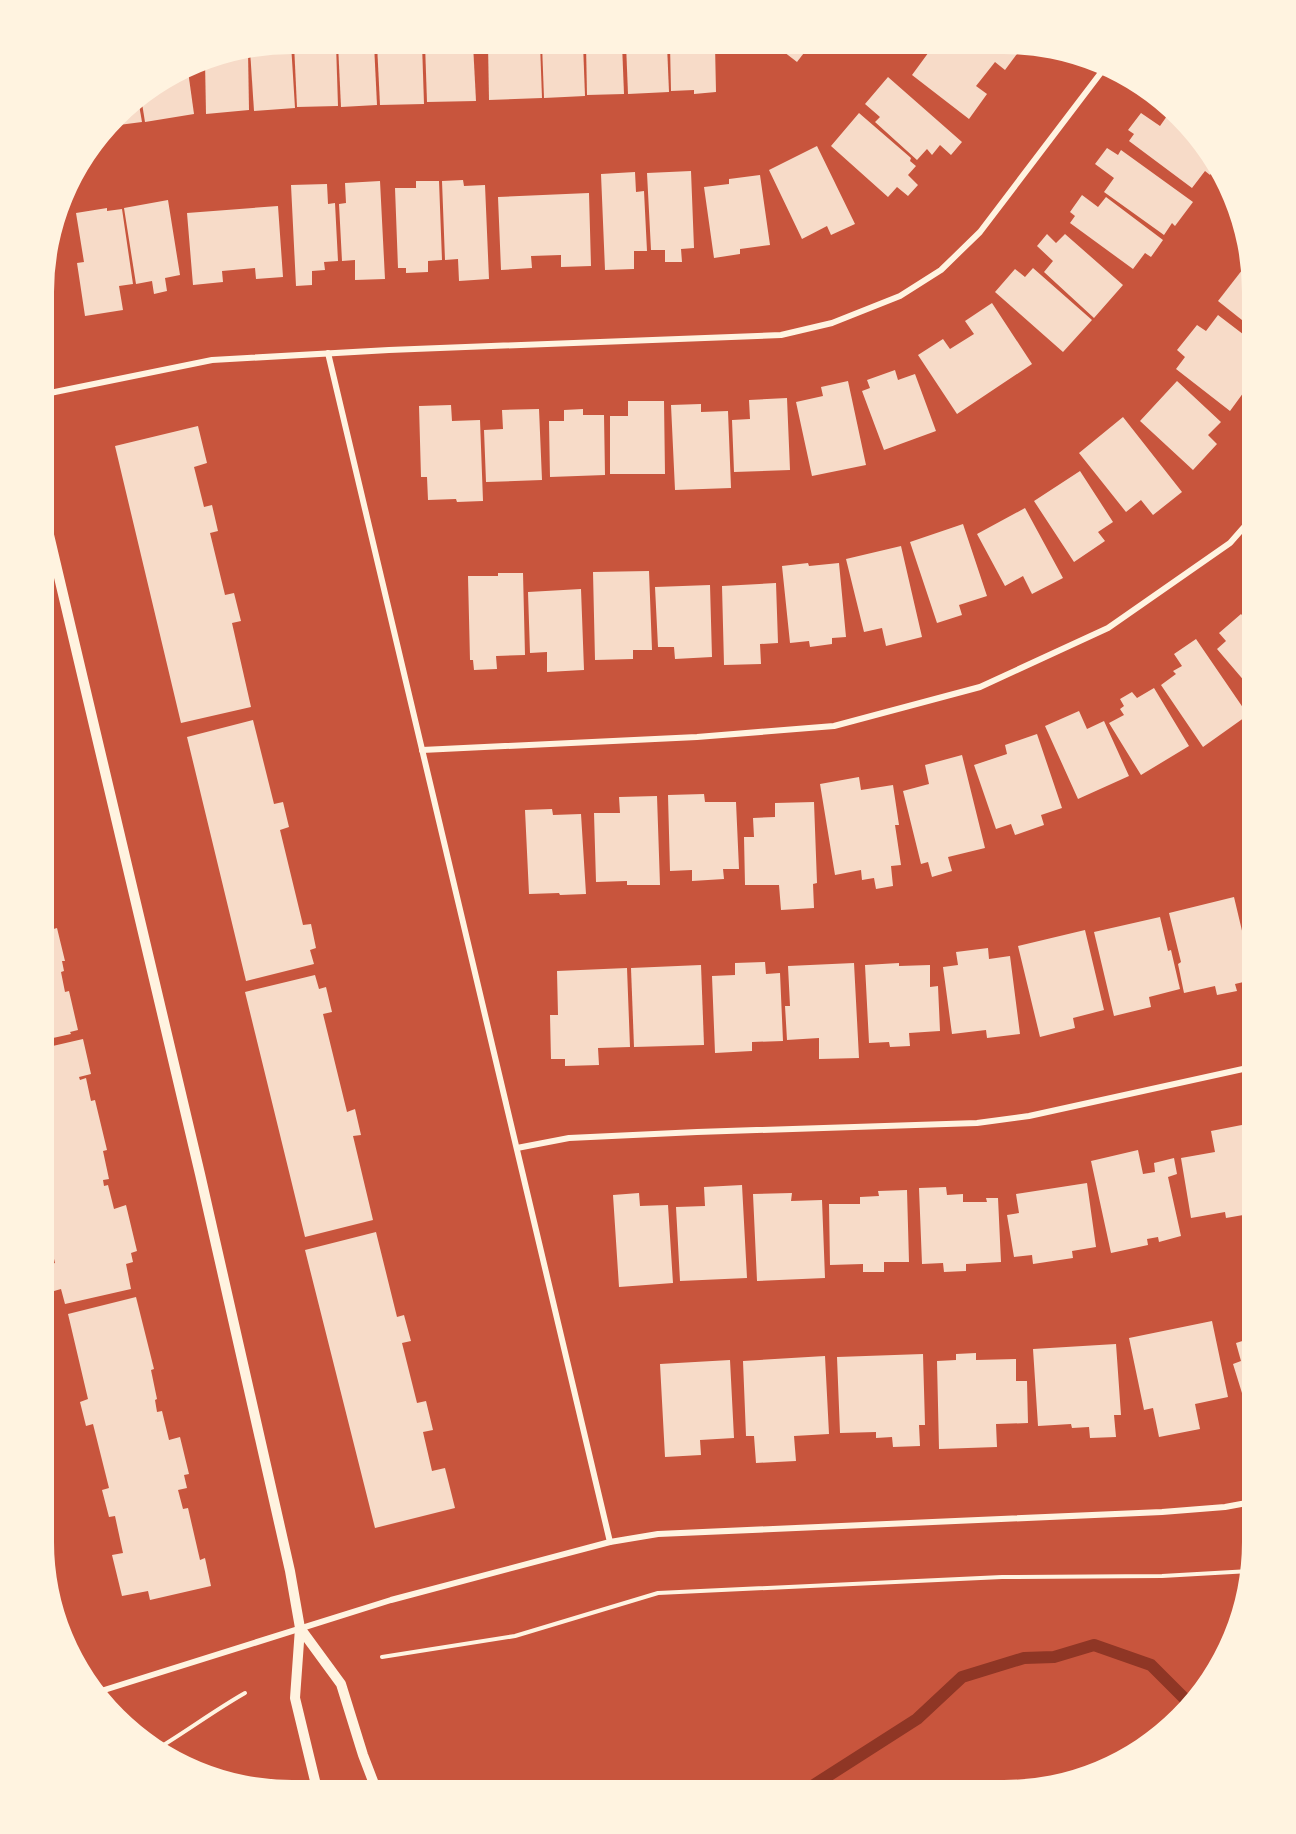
<svg xmlns="http://www.w3.org/2000/svg" width="1296" height="1834" viewBox="0 0 1296 1834" font-family="Karla,sans-serif">
<style>
.lines{fill:none;stroke-linecap:round;stroke-linejoin:round}
.stream{stroke:#8f3625;stroke-width:12}
.building{fill:#f7dbc8}
.path{stroke:#fff3e0;stroke-width:4}
.minor{stroke:#fff3e0;stroke-width:6}
.tertiary{stroke:#fff3e0;stroke-width:10}
</style>
<rect width="100%" height="100%" fill="#c8553d"/>
<g class="lines">
<polyline class="stream" points="806,1790 917,1719 962,1677 1024,1658 1054,1657 1094,1645 1151,1665 1190,1704"/>
</g>
<g class="building">
<polygon points="291,44 295,108 254,111 250,50"/>
<polygon points="294,44 336,44 338,106 297,107"/>
<polygon points="338,44 374,44 377,105 341,107"/>
<polygon points="377,44 422,44 424,104 380,105"/>
<polygon points="425,44 473,44 476,101 427,102"/>
<polygon points="488,44 540,44 542,98 489,100"/>
<polygon points="542,44 583,44 585,96 544,98"/>
<polygon points="586,44 622,44 624,94 587,95"/>
<polygon points="626,44 667,45 669,92 628,94"/>
<polygon points="670,45 715,45 716,92 694,94 694,90 671,91"/>
<polygon points="775,45 810,45 797,62"/>
<polygon points="934,45 1021,46 1022,47 1005,70 995,62 976,86 987,94 969,119 912,75"/>
<polygon points="248,51 249,110 206,114 205,61 212,57"/>
<polygon points="188,71 194,114 145,122 141,97"/>
<polygon points="888,77 962,142 951,155 940,145 932,155 927,149 917,160 875,122 880,117 865,104"/>
<polygon points="138,99 142,122 111,126 128,105"/>
<polygon points="859,113 911,158 910,161 916,166 908,175 918,185 908,196 897,187 888,197 831,146"/>
<polygon points="1141,113 1160,126 1167,116 1181,127 1215,168 1210,175 1205,171 1192,188 1129,141 1134,134 1128,130"/>
<polygon points="817,146 855,224 831,235 827,226 802,239 769,170"/>
<polygon points="1107,148 1118,155 1121,150 1193,202 1175,226 1172,223 1164,235 1104,192 1114,178 1095,164"/>
<polygon points="691,171 694,248 681,249 682,262 665,262 665,250 651,250 647,173"/>
<polygon points="635,172 636,192 644,191 647,251 634,251 634,269 605,270 601,174"/>
<polygon points="760,175 770,245 740,249 740,254 714,258 704,187 729,184 729,179"/>
<polygon points="463,180 464,186 485,185 489,279 459,281 458,259 445,260 442,181"/>
<polygon points="380,181 385,279 355,280 355,260 342,261 339,204 346,203 345,183"/>
<polygon points="416,181 439,181 442,260 428,261 428,272 406,273 406,268 398,268 395,188 416,188"/>
<polygon points="327,184 328,204 335,203 338,261 324,262 325,270 312,271 312,285 296,286 291,185"/>
<polygon points="589,193 591,266 561,267 561,255 531,256 532,268 501,270 498,197"/>
<polygon points="1082,195 1098,207 1106,197 1163,240 1151,257 1145,253 1133,269 1070,223 1075,216 1070,212"/>
<polygon points="168,200 180,275 165,278 167,291 154,294 152,281 136,284 124,208"/>
<polygon points="278,206 283,277 256,279 255,268 222,271 223,282 193,285 187,213"/>
<polygon points="107,208 107,211 122,209 133,284 119,286 123,310 85,316 77,263 84,262 76,213"/>
<polygon points="1047,234 1056,243 1065,234 1123,285 1094,318 1044,272 1053,261 1037,246"/>
<polygon points="1246,265 1252,291 1252,328 1218,301"/>
<polygon points="1033,268 1092,320 1063,352 995,292 1015,269 1025,277"/>
<polygon points="992,303 1032,364 957,414 918,355 943,339 950,349 974,334 965,321"/>
<polygon points="1218,315 1252,341 1252,387 1249,385 1230,411 1176,369 1185,357 1177,350 1197,325 1206,331"/>
<polygon points="895,370 898,380 915,374 936,431 884,450 862,391 870,388 867,380"/>
<polygon points="848,381 866,465 812,476 796,402 823,396 821,387"/>
<polygon points="1177,381 1221,422 1208,435 1217,444 1193,470 1140,421"/>
<polygon points="787,398 790,470 734,472 732,420 750,419 749,400"/>
<polygon points="628,401 664,401 665,474 610,474 610,416 628,416"/>
<polygon points="701,404 701,412 728,411 731,488 675,490 671,405"/>
<polygon points="451,405 452,421 480,420 483,501 457,502 456,499 428,500 427,477 421,477 419,406"/>
<polygon points="539,409 542,480 486,482 484,430 503,429 502,410"/>
<polygon points="583,409 583,415 604,415 605,475 550,477 549,421 564,421 564,410"/>
<polygon points="1123,417 1182,492 1153,515 1141,500 1126,512 1079,453"/>
<polygon points="198,426 207,463 194,467 204,507 212,505 218,531 210,533 225,595 234,593 241,621 232,623 251,707 181,723 115,446"/>
<polygon points="1080,471 1113,522 1098,532 1105,541 1074,562 1034,501"/>
<polygon points="1025,508 1063,578 1032,594 1023,576 1005,586 977,534"/>
<polygon points="963,524 987,596 959,605 962,615 937,623 910,542"/>
<polygon points="901,546 922,637 886,646 882,628 864,632 846,559"/>
<polygon points="808,563 809,566 839,563 846,637 832,638 832,644 810,647 809,641 790,643 782,566"/>
<polygon points="649,571 652,650 633,650 633,659 595,660 593,572"/>
<polygon points="498,573 523,573 525,655 496,656 497,669 474,670 473,660 470,660 468,576 498,576"/>
<polygon points="776,583 778,643 760,644 761,664 724,665 722,586"/>
<polygon points="710,585 712,657 675,659 674,647 658,647 655,587"/>
<polygon points="581,589 584,670 547,672 547,652 530,653 528,592"/>
<polygon points="1241,614 1249,623 1252,620 1252,690 1217,649 1226,641 1219,633"/>
<polygon points="1196,639 1248,715 1203,747 1161,685 1176,674 1173,671 1182,666 1174,654"/>
<polygon points="1154,688 1189,746 1141,775 1109,723 1124,715 1120,709 1124,706 1120,699 1132,692 1137,698"/>
<polygon points="1079,711 1087,729 1104,721 1129,776 1078,799 1045,726"/>
<polygon points="253,720 274,804 283,802 289,827 280,830 303,925 311,924 316,948 310,950 314,964 246,981 187,737"/>
<polygon points="1037,734 1062,808 1041,815 1044,825 1015,835 1011,824 996,829 974,765 1007,754 1005,745"/>
<polygon points="962,755 985,848 948,857 952,871 932,877 928,862 921,864 903,791 929,784 925,765"/>
<polygon points="859,777 861,790 893,785 899,825 895,825 901,865 891,866 893,886 876,889 874,878 862,880 861,870 835,875 820,784"/>
<polygon points="704,794 705,802 736,802 739,869 723,869 724,879 692,881 692,870 670,871 668,795"/>
<polygon points="657,796 660,885 627,885 627,881 596,882 594,813 620,813 619,797"/>
<polygon points="814,802 817,883 813,884 814,908 781,910 779,885 745,885 744,837 754,837 753,818 775,817 775,803"/>
<polygon points="552,809 553,815 581,814 586,894 560,895 559,893 529,894 525,810"/>
<polygon points="1234,897 1252,973 1252,980 1235,984 1237,991 1217,995 1215,986 1184,993 1178,964 1181,962 1169,913"/>
<polygon points="45,911 50,930 57,928 65,961 62,961 64,971 61,972 65,992 69,991 78,1030 70,1032 71,1034 44,1040"/>
<polygon points="1160,917 1168,951 1171,950 1180,989 1149,997 1151,1007 1114,1016 1094,932"/>
<polygon points="1085,930 1104,1010 1073,1018 1075,1028 1040,1037 1018,946"/>
<polygon points="988,948 989,959 1010,956 1020,1034 987,1038 986,1030 952,1034 943,967 958,965 956,952"/>
<polygon points="765,962 766,974 780,973 783,1041 752,1042 752,1051 715,1053 712,976 735,975 735,963"/>
<polygon points="854,963 859,1058 819,1059 819,1038 787,1040 785,1006 790,1006 788,966"/>
<polygon points="899,963 899,966 930,965 930,987 938,986 940,1031 909,1033 910,1046 890,1047 889,1042 869,1043 865,965"/>
<polygon points="701,965 704,1045 634,1047 631,968"/>
<polygon points="627,968 630,1047 598,1048 599,1065 565,1066 565,1059 551,1059 550,1015 558,1015 557,971"/>
<polygon points="315,975 319,989 326,987 332,1012 323,1014 347,1112 355,1109 361,1135 353,1136 373,1220 305,1237 245,992"/>
<polygon points="83,1039 91,1074 79,1077 80,1080 86,1078 91,1101 95,1100 107,1150 103,1151 109,1179 103,1180 104,1186 108,1185 114,1209 126,1205 137,1251 131,1253 133,1262 126,1264 131,1289 65,1304 61,1289 54,1291 48,1265 55,1263 44,1217 44,1048"/>
<polygon points="1252,1123 1252,1205 1247,1206 1249,1214 1226,1218 1225,1212 1191,1218 1181,1158 1215,1152 1211,1131"/>
<polygon points="1138,1150 1143,1174 1155,1172 1154,1163 1174,1158 1177,1174 1168,1177 1181,1236 1159,1242 1158,1237 1147,1239 1148,1245 1111,1253 1091,1161"/>
<polygon points="1087,1183 1096,1247 1072,1251 1073,1258 1033,1264 1032,1255 1014,1257 1007,1215 1019,1213 1016,1194"/>
<polygon points="742,1185 747,1278 680,1281 676,1207 705,1206 704,1187"/>
<polygon points="946,1187 947,1195 963,1194 963,1202 987,1202 986,1198 998,1198 1001,1262 966,1264 966,1271 944,1272 943,1263 922,1264 919,1188"/>
<polygon points="907,1190 909,1262 884,1262 884,1272 863,1272 863,1264 830,1265 829,1204 860,1204 860,1197 879,1196 878,1191"/>
<polygon points="639,1193 640,1206 668,1205 673,1283 619,1287 613,1195"/>
<polygon points="792,1193 791,1201 822,1200 825,1278 757,1281 753,1194"/>
<polygon points="376,1232 397,1317 404,1315 411,1341 402,1343 417,1403 426,1401 433,1430 423,1432 432,1471 445,1468 455,1508 375,1528 305,1250"/>
<polygon points="136,1297 154,1369 151,1370 157,1399 155,1400 157,1412 162,1411 169,1440 180,1437 189,1474 184,1475 187,1488 178,1490 183,1509 188,1508 200,1560 205,1558 211,1586 150,1600 148,1591 122,1596 112,1555 123,1553 115,1516 109,1517 102,1490 109,1488 93,1424 86,1426 80,1402 88,1399 68,1314"/>
<polygon points="1212,1321 1228,1397 1195,1404 1200,1429 1159,1437 1153,1408 1144,1410 1129,1338"/>
<polygon points="1252,1338 1252,1404 1246,1406 1233,1364 1241,1361 1236,1343"/>
<polygon points="1116,1344 1121,1415 1114,1415 1116,1437 1090,1438 1089,1427 1072,1428 1071,1424 1038,1426 1033,1349"/>
<polygon points="976,1353 976,1360 1016,1359 1016,1381 1027,1381 1028,1423 996,1424 997,1447 939,1449 937,1361 956,1360 956,1354"/>
<polygon points="923,1354 925,1425 919,1425 920,1446 893,1447 892,1437 876,1438 876,1432 840,1433 837,1357"/>
<polygon points="825,1356 829,1434 794,1436 796,1461 756,1463 754,1436 746,1436 743,1361"/>
<polygon points="730,1360 734,1438 700,1440 701,1455 665,1457 660,1364"/>
</g>
<g class="lines">
<g class="path">
<polyline points="382,1657 515,1636 658,1593 1002,1577 1162,1576 1250,1571"/>
<path d="M157,1749C187,1731 215,1710 245,1693"/>
</g>
<g class="minor">
<polyline points="328,353 610,1542"/>
<polyline points="45,394 212,360 389,350 781,335 832,323 900,296 941,270 980,232 1106,66"/>
<polyline points="422,750 697,737 834,726 980,687 1108,628 1230,543 1252,518"/>
<polyline points="517,1148 569,1138 697,1132 977,1123 1029,1116 1252,1067"/>
<polyline points="101,1691 391,1600 610,1542 658,1534 1162,1512 1225,1507 1252,1502"/>
</g>
<g class="tertiary">
<polyline points="45,518 200,1174 290,1571 300,1628 295,1698 317,1789"/>
<polyline points="300,1628 341,1684 363,1755 376,1789"/>
</g>
</g>
<path d="M0 0H1296V1834H0ZM292 54H1004A238 238 0 0 1 1242 292V1542A238 238 0 0 1 1004 1780H292A238 238 0 0 1 54 1542V292A238 238 0 0 1 292 54Z" fill="#fff3e0" fill-rule="evenodd"/>
</svg>
